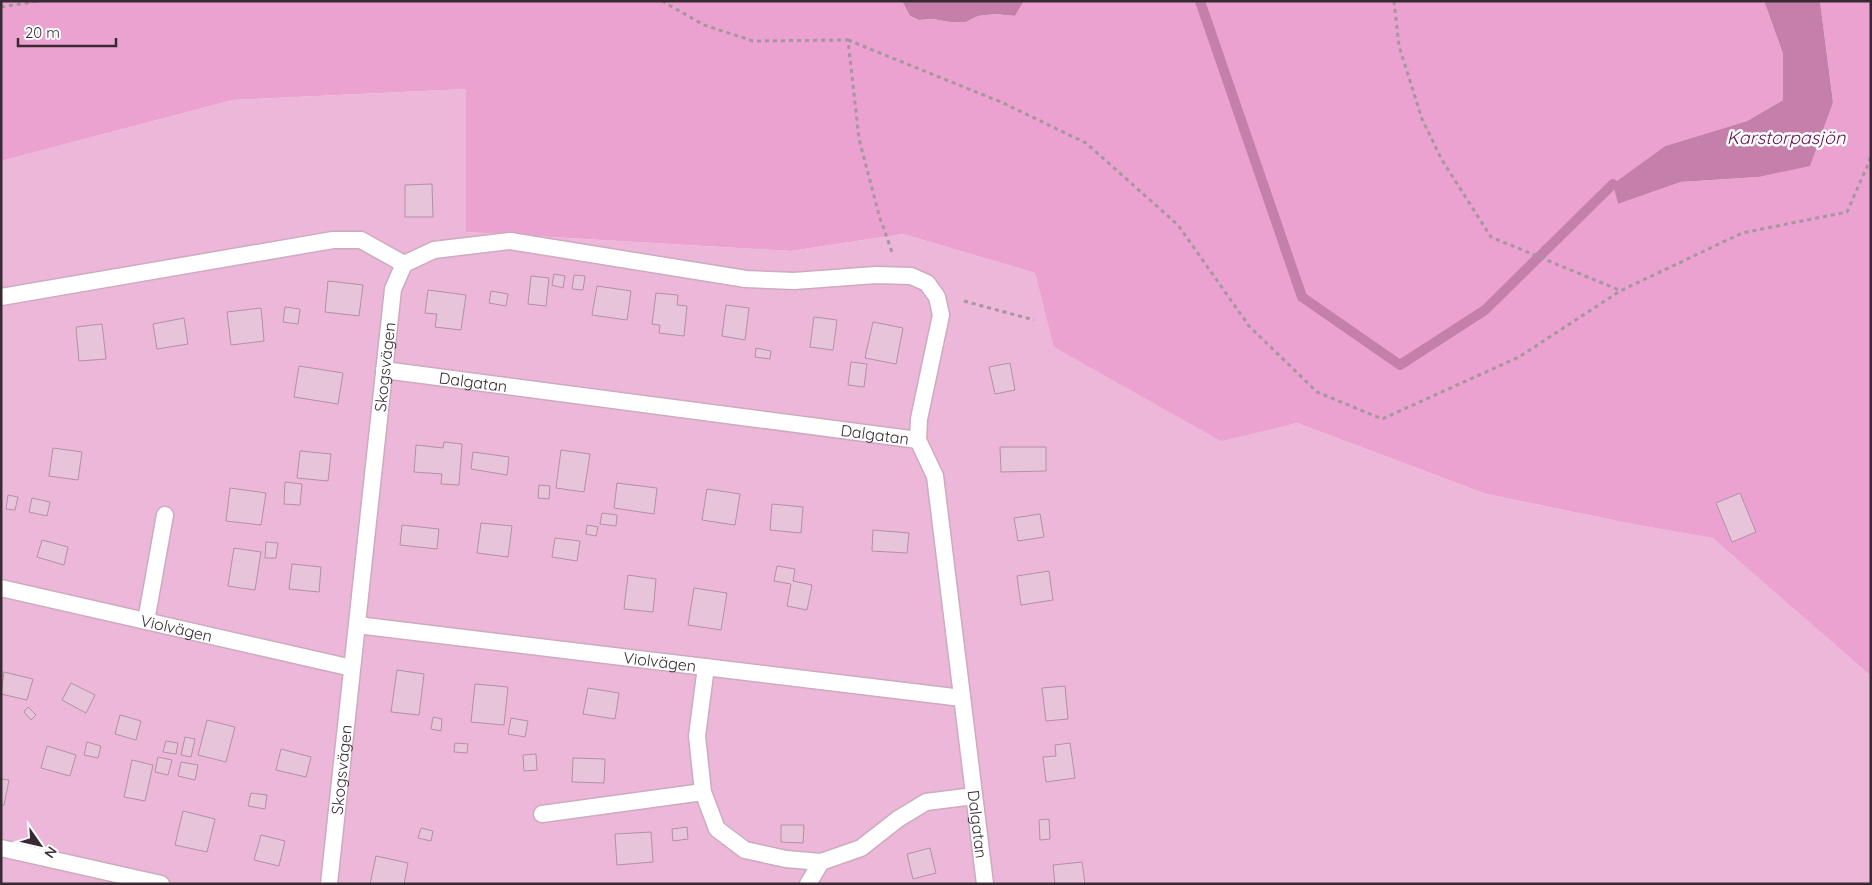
<svg xmlns="http://www.w3.org/2000/svg" width="1872" height="885" viewBox="0 0 1872 885" font-family="Quicksand,sans-serif">
<style>
.green{fill:#ecb7d8}
.forest{fill:#eca2d0}
.water{fill:#c57fab}
.lines{fill:none;stroke-linecap:round;stroke-linejoin:round}
.stream{stroke:#c57fab;stroke-width:10}
.building{fill:#e7c4d9;stroke:#b291a5}
.lane-casing{stroke:#cdabbf;stroke-width:19}
.path{stroke:#a5969f;stroke-width:3;stroke-dasharray:4 4;stroke-linecap:butt}
.lane{stroke:#fff;stroke-width:16}
.labels{text-anchor:middle;stroke-width:5;stroke-linejoin:round;paint-order:stroke}
.street-label{font-size:16px;fill:#382a33;stroke:#fff}
.water-label{font-size:18px;font-style:italic;fill:#630e4d;stroke:#fff}
</style>
<rect width="100%" height="100%" fill="#fdeef7"/>
<polygon class="green" points="466,89 466,232 791,251 903,234 1035,273 1055,347 1221,440 1297,423 1486,494 1637,525 1714,538 1871,676 1871,884 1,884 1,161 233,100"/>
<polygon class="forest" points="1,1 902,1 910,16 919,20 933,19 949,22 966,22 978,16 995,14 1015,16 1024,1 1764,1 1783,54 1783,100 1747,121 1665,146 1614,184 1618,204 1681,182 1758,177 1833,102 1820,1 1871,1 1871,676 1713,538 1637,525 1486,494 1297,423 1221,441 1054,347 1035,273 903,234 791,251 466,232 466,89 233,100 1,161"/>
<g class="water">
<polygon points="902,1 1024,1 1015,16 995,14 978,16 966,22 949,22 933,19 919,20 910,16"/>
<polygon points="1764,1 1820,1 1833,102 1810,166 1758,177 1681,182 1618,204 1613,184 1665,146 1747,121 1783,100 1783,54"/>
</g>
<g class="lines">
<polyline class="stream" points="1200,1 1302,297 1400,365 1485,310 1613,184"/>
</g>
<g class="building">
<polygon points="432,184 433,217 405,217 405,185"/>
<polygon points="554,274 565,276 563,288 552,285"/>
<polygon points="574,275 585,276 583,290 572,289"/>
<polygon points="531,276 549,278 546,306 528,304"/>
<polygon points="328,281 363,285 359,316 325,312"/>
<polygon points="597,286 631,291 627,320 592,315"/>
<polygon points="428,290 466,295 461,330 435,327 437,314 425,313"/>
<polygon points="491,291 508,294 506,306 489,303"/>
<polygon points="656,293 678,295 677,305 687,306 684,336 659,333 660,325 652,324"/>
<polygon points="726,305 749,308 745,340 722,336"/>
<polygon points="285,307 300,309 298,324 283,322"/>
<polygon points="261,308 264,341 231,345 227,312"/>
<polygon points="814,317 837,320 833,350 810,347"/>
<polygon points="184,318 188,344 157,349 153,324"/>
<polygon points="873,322 903,328 896,364 865,358"/>
<polygon points="102,324 106,359 79,361 76,327"/>
<polygon points="756,348 771,351 770,359 755,357"/>
<polygon points="851,362 867,364 864,387 848,385"/>
<polygon points="1010,363 1015,390 995,394 989,367"/>
<polygon points="299,366 343,373 338,404 294,397"/>
<polygon points="444,442 462,444 459,485 441,484 442,474 414,472 416,445 443,448"/>
<polygon points="1000,447 1046,447 1046,471 1001,472"/>
<polygon points="53,448 82,452 78,480 49,476"/>
<polygon points="561,450 590,454 584,492 556,488"/>
<polygon points="300,451 331,454 328,481 297,478"/>
<polygon points="473,452 509,457 507,475 471,469"/>
<polygon points="285,482 302,484 300,505 284,504"/>
<polygon points="617,483 657,488 654,514 614,508"/>
<polygon points="539,485 550,486 549,499 538,498"/>
<polygon points="230,488 266,493 261,525 226,521"/>
<polygon points="707,489 740,494 735,525 702,520"/>
<polygon points="1740,493 1756,532 1732,542 1716,503"/>
<polygon points="8,495 18,497 15,510 6,509"/>
<polygon points="32,498 50,502 47,516 29,512"/>
<polygon points="772,504 803,507 801,533 770,530"/>
<polygon points="602,513 617,515 616,526 600,524"/>
<polygon points="1040,514 1044,537 1018,541 1014,518"/>
<polygon points="481,523 512,526 508,557 477,553"/>
<polygon points="402,525 439,529 437,549 400,545"/>
<polygon points="587,525 598,527 596,536 586,534"/>
<polygon points="873,530 909,533 907,553 872,551"/>
<polygon points="555,538 580,541 577,561 552,557"/>
<polygon points="42,540 68,547 64,565 37,557"/>
<polygon points="266,542 278,543 276,558 265,558"/>
<polygon points="234,548 261,552 255,590 228,586"/>
<polygon points="292,564 321,567 319,592 289,589"/>
<polygon points="777,566 795,569 793,581 812,585 807,610 787,606 791,584 774,581"/>
<polygon points="1049,571 1053,600 1021,605 1017,576"/>
<polygon points="628,575 656,579 653,612 624,609"/>
<polygon points="694,588 727,593 721,630 688,625"/>
<polygon points="397,670 424,674 419,715 391,712"/>
<polygon points="4,672 33,679 27,700 1,694"/>
<polygon points="71,683 95,695 86,713 62,700"/>
<polygon points="475,684 508,687 504,725 471,722"/>
<polygon points="1065,686 1068,719 1046,721 1042,688"/>
<polygon points="588,688 619,693 615,719 583,714"/>
<polygon points="28,707 36,715 31,720 24,712"/>
<polygon points="120,715 141,721 136,740 115,734"/>
<polygon points="433,717 442,719 441,731 431,729"/>
<polygon points="511,718 528,721 525,737 508,734"/>
<polygon points="207,720 235,727 226,762 198,755"/>
<polygon points="185,737 195,739 191,757 181,755"/>
<polygon points="166,741 178,743 176,754 163,752"/>
<polygon points="87,742 101,746 98,758 84,755"/>
<polygon points="455,743 468,744 467,753 454,752"/>
<polygon points="1070,743 1075,778 1046,782 1043,757 1056,756 1055,745"/>
<polygon points="47,746 76,755 70,776 41,768"/>
<polygon points="281,749 311,757 306,777 276,770"/>
<polygon points="536,754 537,770 524,771 523,755"/>
<polygon points="158,757 172,760 168,775 155,772"/>
<polygon points="573,758 605,759 604,783 572,782"/>
<polygon points="132,760 153,765 145,801 124,797"/>
<polygon points="181,762 198,765 195,780 178,776"/>
<polygon points="1,779 9,780 4,805 1,805"/>
<polygon points="251,793 267,795 265,809 248,806"/>
<polygon points="183,811 215,819 207,852 175,845"/>
<polygon points="1049,819 1050,839 1040,840 1039,820"/>
<polygon points="781,825 804,825 803,843 781,842"/>
<polygon points="687,827 688,839 673,841 672,829"/>
<polygon points="421,828 433,831 431,841 418,838"/>
<polygon points="651,832 653,862 617,865 615,834"/>
<polygon points="261,835 285,841 279,866 254,860"/>
<polygon points="930,848 936,873 913,879 907,854"/>
<polygon points="376,856 408,863 404,884 370,884"/>
<polygon points="1082,862 1085,884 1055,884 1053,865"/>
</g>
<g class="lines">
<defs>
<g id="lane">
<path id="s1" d="M404,264L434,250L510,241L746,279L794,281L876,275L911,276L927,283L937,297L941,315L919,419L918,440L935,476L985,884"/>
<polyline points="1,297 333,240 361,240 404,264"/>
<path id="s2" d="M384,370L918,440"/>
<path id="s3" d="M1,588L352,668"/>
<polyline points="146,621 165,515"/>
<path id="s4" d="M357,625L962,698"/>
<polyline points="706,667 697,736 703,792 717,829 745,850 786,859 821,862 861,848 898,819 926,802 974,796"/>
<polyline points="542,814 703,792"/>
<polyline points="1,848 161,884"/>
<path id="s5" d="M329,884L393,289L404,264"/>
<polyline points="808,884 821,862"/>
</g>
</defs>
<use href="#lane" class="lane-casing"/>
<g class="path">
<polyline points="662,1 704,25 753,41 848,40 859,139 879,215 892,252"/>
<polyline points="1394,1 1399,46 1422,119 1442,160 1491,237 1619,290"/>
<polyline points="1,7 38,1"/>
<polyline points="848,40 1001,102 1086,143 1178,225 1249,326 1317,392 1382,419 1519,357 1620,291 1742,233 1847,212 1869,162 1871,154"/>
<polyline points="964,301 1034,320"/>
</g>
<use href="#lane" class="lane"/>
</g>
<g class="labels">
<g class="street-label">
<text dy="6" stroke="none"><textPath href="#s5" startOffset="520">Skogsvägen</textPath></text>
<text dy="6" stroke="none"><textPath href="#s2" startOffset="90">Dalgatan</textPath></text>
<text dy="6" stroke="none"><textPath href="#s2" startOffset="495">Dalgatan</textPath></text>
<text dy="6" stroke="none"><textPath href="#s3" startOffset="180">Violvägen</textPath></text>
<text dy="6" stroke="none"><textPath href="#s4" startOffset="305">Violvägen</textPath></text>
<text dy="6" stroke="none"><textPath href="#s5" startOffset="115">Skogsvägen</textPath></text>
<text dy="6" stroke="none"><textPath href="#s1" startOffset="1085">Dalgatan</textPath></text>
</g>
<g class="water-label">
<text x="1786" y="144">Karstorpasjön</text>
</g>
</g>
<rect width="1872" height="885" fill="none" stroke="#382a33" stroke-width="5"/>
<g transform="translate(40 845) rotate(124)" stroke="#ffffff" stroke-width="4" paint-order="stroke">
<path d="M0-4L9 19L0 12L-9 19Z" fill="#382a33"/>
<text y="-8" font-size="14" font-weight="bold" text-anchor="middle" fill="#382a33">N</text>
</g>
<path d="M18 38v8h98v-8" fill="none" stroke="#382a33" stroke-width="2.5"/>
<text x="25" y="38" font-size="15" fill="#382a33" stroke="#ffffff" stroke-width="4" paint-order="stroke">20 m</text>
</svg>
